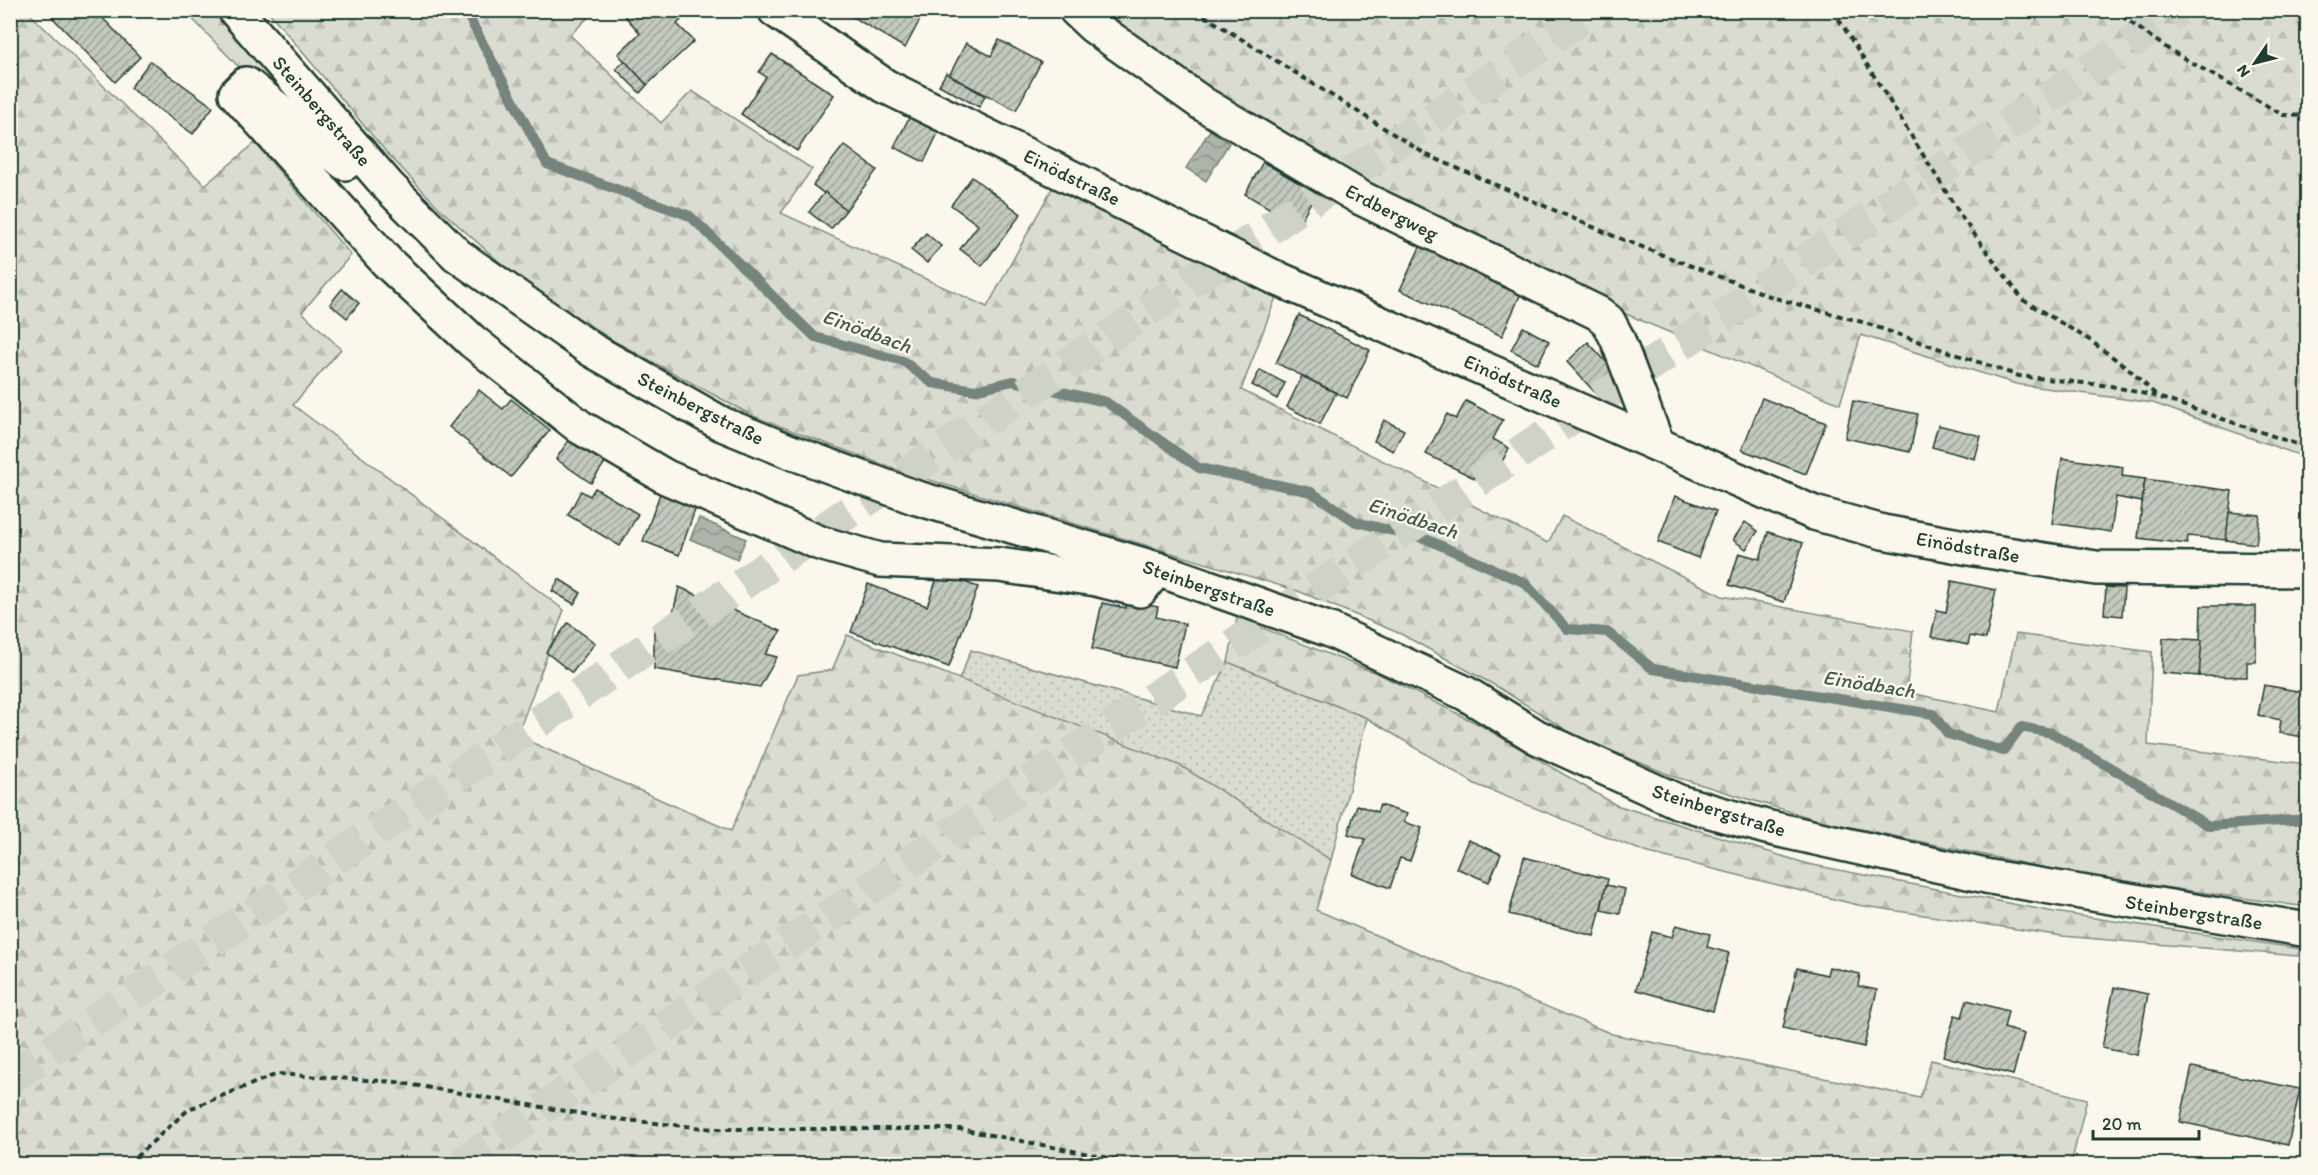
<svg xmlns="http://www.w3.org/2000/svg" width="2318" height="1175" viewBox="0 0 2318 1175" font-family="Itim,sans-serif">
<style>
.green{fill:url(#green-dots);stroke:#7d8c82;stroke-width:1.5}
.forest{fill:url(#forest-firs);stroke:#7d8c82;stroke-width:1.5}
.water{fill:url(#water-waves);stroke:#74847b;stroke-width:1.5}
.lines{fill:none;stroke-linecap:round;stroke-linejoin:round}
.stream{stroke:#74847b;stroke-width:10}
.building{fill:url(#building-hatch);stroke:#1f3d34;stroke-width:1.5}
.motorway-tunnel{stroke:#cfd2c7;stroke-width:33;stroke-dasharray:33 16;stroke-linecap:butt}
.minor-casing{stroke:#1f3d34;stroke-width:38}
.secondary-casing{stroke:#1f3d34;stroke-width:38}
.path{stroke:#1f3d34;stroke-width:4;stroke-dasharray:6 4.5;stroke-linecap:butt}
.minor{stroke:#fbf7ec;stroke-width:33}
.secondary{stroke:#fbf7ec;stroke-width:33}
.labels{text-anchor:middle;stroke-width:5;stroke-linejoin:round;paint-order:stroke}
.street-label{font-size:20px;fill:#1f3d34;stroke:#fbf7ec}
.water-label{font-size:21px;font-style:italic;fill:#425b52;stroke:#fbf7ec}
</style>
<defs>
<pattern id="green-dots" width="8" height="8" patternUnits="userSpaceOnUse" patternTransform="scale(1.5)"><rect width="8" height="8" fill="#dbdcd1"/><path d="M2 2h.1M6 6h.1" fill="none" stroke="#bcbeb4" stroke-width="1.8" stroke-linecap="round"/></pattern>
<pattern id="forest-firs" width="22" height="20" patternUnits="userSpaceOnUse" patternTransform="scale(1.5)"><rect width="22" height="20" fill="#dbdcd1"/><path d="M5 1l3.5 6h-7zM16 11l3.5 6h-7z" fill="#bcbeb4"/></pattern>
<pattern id="water-waves" width="16" height="10" patternUnits="userSpaceOnUse" patternTransform="scale(1.5)"><rect width="16" height="10" fill="#adb4aa"/><path d="M0 5q4-4 8 0t8 0" fill="none" stroke="#8c948b"/></pattern>
<pattern id="building-hatch" width="6" height="6" patternUnits="userSpaceOnUse" patternTransform="scale(1.5)"><rect width="6" height="6" fill="#c4c9be"/><path d="M-1 1l2-2M0 6l6-6M5 7l2-2" fill="none" stroke="#9fa49b"/></pattern>
</defs>
<rect width="100%" height="100%" fill="#fbf7ec"/>
<filter id="ink" filterUnits="userSpaceOnUse"><feTurbulence type="fractalNoise" baseFrequency=".0167" numOctaves="2"/><feDisplacementMap in="SourceGraphic" scale="12" xChannelSelector="R" yChannelSelector="G"/><feConvolveMatrix kernelMatrix="1 2 1 2 8 2 1 2 1" color-interpolation-filters="sRGB"/></filter>
<g filter="url(#ink)">
<polygon class="green" points="971,650 1201,716 1228,662 1367,718 1331,860 959,680"/>
<g class="forest">
<polygon points="10,11 31,11 31,15 205,185 255,143 351,255 302,312 341,349 293,405 564,610 517,736 731,831 798,675 832,670 847,635 1181,766 1331,860 1316,910 1612,1034 1920,1098 1931,1060 2087,1099 2071,1164 11,1164"/>
<polygon points="185,11 214,11 302,114 255,84"/>
<polygon points="268,11 595,11 570,35 661,123 692,91 812,169 781,213 987,307 1055,183 1279,289 1241,390 1548,543 1562,516 1722,596 1913,631 1906,692 1999,712 2016,634 2152,652 2148,745 2307,764 2307,907 2083,876 1818,820 1672,776 1574,735 1496,686 1401,634 1298,591 903,472 753,416 614,341 522,282 442,211 387,153"/>
<polygon points="1091,11 2307,11 2307,458 2153,403 2016,384 1861,335 1840,404 1621,312 1365,190 1210,97"/>
<polygon points="1237,618 1379,674 1480,725 1616,805 1808,864 2054,912 2301,949 2298,956 2062,936 1858,905 1645,852 1475,784 1367,718 1228,662"/>
</g>
<g class="water">
<polygon points="1210,130 1229,143 1206,181 1186,168"/>
<polygon points="699,518 746,539 737,559 690,539"/>
</g>
<g class="lines">
<polyline class="stream" points="465,10 547,164 690,216 815,337 903,361 932,383 975,390 1013,381 1106,402 1199,468 1311,492 1356,522 1426,539 1525,583 1567,629 1607,632 1653,669 1933,714 1948,734 2003,751 2021,727 2052,733 2209,826 2308,819"/>
</g>
<g class="building">
<polygon points="59,10 95,10 140,57 115,82 52,17"/>
<polygon points="625,10 676,10 683,18 677,24 694,41 647,85 618,54 640,33 622,13"/>
<polygon points="841,10 925,10 905,48"/>
<polygon points="999,40 1041,62 1016,110 949,76 966,43 991,56"/>
<polygon points="772,54 834,95 797,151 741,114 766,77 759,72"/>
<polygon points="150,61 213,107 193,134 130,88"/>
<polygon points="625,61 647,85 640,93 616,69"/>
<polygon points="946,73 985,96 979,107 939,85"/>
<polygon points="910,116 939,131 924,162 894,147"/>
<polygon points="844,145 877,170 846,210 813,185"/>
<polygon points="1263,162 1316,193 1298,225 1245,194"/>
<polygon points="972,177 1021,214 982,266 960,249 978,225 951,205"/>
<polygon points="825,192 846,210 831,229 809,212"/>
<polygon points="926,233 941,246 927,263 911,250"/>
<polygon points="1421,245 1522,291 1502,336 1400,290"/>
<polygon points="342,289 359,303 347,318 330,304"/>
<polygon points="1299,315 1370,350 1347,398 1276,363"/>
<polygon points="1523,327 1549,341 1538,364 1511,350"/>
<polygon points="1588,342 1621,378 1600,398 1567,362"/>
<polygon points="1260,370 1285,383 1277,399 1252,385"/>
<polygon points="1302,376 1336,393 1320,424 1287,407"/>
<polygon points="479,390 503,409 511,399 550,430 511,477 449,427"/>
<polygon points="1762,398 1826,423 1806,474 1742,450"/>
<polygon points="1466,401 1503,420 1493,439 1509,448 1490,486 1426,454 1447,414 1456,419"/>
<polygon points="1853,401 1918,414 1910,452 1845,438"/>
<polygon points="1384,420 1404,430 1393,451 1374,441"/>
<polygon points="1938,425 1981,436 1975,459 1932,447"/>
<polygon points="573,434 608,458 591,483 556,459"/>
<polygon points="2062,458 2123,467 2122,476 2145,479 2142,502 2116,497 2111,532 2052,523"/>
<polygon points="2145,479 2232,491 2226,540 2188,536 2187,544 2138,538"/>
<polygon points="595,488 638,514 620,546 568,515 581,491 590,496"/>
<polygon points="661,491 697,504 679,555 643,541"/>
<polygon points="1675,496 1716,511 1698,558 1658,542"/>
<polygon points="2229,512 2260,515 2256,544 2226,540"/>
<polygon points="1745,522 1758,531 1746,549 1733,540"/>
<polygon points="1768,532 1803,543 1784,602 1729,585 1739,553 1760,559"/>
<polygon points="939,573 978,587 949,667 851,632 868,584 927,606"/>
<polygon points="559,579 581,593 574,604 552,591"/>
<polygon points="1952,581 1996,590 1986,639 1970,636 1968,645 1931,637 1937,610 1946,612"/>
<polygon points="679,587 781,631 765,654 777,657 760,687 654,669 654,630 669,631"/>
<polygon points="2106,587 2124,588 2122,616 2104,614"/>
<polygon points="1128,600 1158,607 1156,617 1185,624 1175,667 1092,649 1102,603 1126,608"/>
<polygon points="2201,606 2256,606 2256,662 2247,662 2247,677 2199,676"/>
<polygon points="568,623 595,643 572,673 546,652"/>
<polygon points="2163,638 2202,640 2199,676 2162,673"/>
<polygon points="2264,685 2308,693 2308,715 2303,737 2279,733 2281,720 2258,715"/>
<polygon points="1357,805 1377,812 1380,805 1407,814 1404,822 1422,828 1410,861 1400,858 1390,888 1352,874 1365,839 1348,834"/>
<polygon points="1468,840 1501,854 1489,882 1456,868"/>
<polygon points="1524,857 1608,879 1594,936 1509,914"/>
<polygon points="1606,885 1625,889 1620,914 1601,910"/>
<polygon points="1676,925 1710,934 1707,947 1729,953 1713,1011 1636,990 1652,932 1672,937"/>
<polygon points="1829,967 1860,974 1858,986 1877,990 1864,1047 1783,1028 1797,968 1827,975"/>
<polygon points="2114,987 2148,994 2137,1055 2102,1048"/>
<polygon points="1967,1000 2008,1011 2004,1028 2024,1034 2013,1075 1943,1056 1955,1015 1962,1017"/>
<polygon points="2192,1067 2300,1089 2288,1145 2180,1122"/>
</g>
<g class="lines">
<g class="motorway-tunnel">
<polyline points="10,1078 1593,10"/>
<polyline points="460,1164 2179,10"/>
</g>
<defs>
<g id="minor">
<polyline points="775,10 885,86 1274,277 1814,513 1883,532 1975,549 2096,568 2308,570"/>
<polyline points="1076,10 1093,26 1203,104 1361,198 1598,313 1608,321 1617,338 1657,444"/>
<polyline points="359,152 345,163 246,84 236,94 388,263 472,341 580,427 666,477 820,543 880,560 999,565 1096,579 1140,590 1157,569"/>
</g>
<polyline id="secondary" points="235,10 389,187 457,255 592,350 722,424 791,452 914,497 1157,569 1330,630 1465,693 1537,737 1679,802 1766,827 1990,877 2308,930"/>
</defs>
<use href="#minor" class="minor-casing"/>
<use href="#secondary" class="secondary-casing"/>
<g class="path">
<polyline points="1195,10 1427,155 1616,237 1775,298 1862,322 2019,376 2111,386 2158,397 2308,448"/>
<polyline points="1833,10 1963,219 2023,300 2088,339 2129,369 2157,396"/>
<polyline points="2113,10 2168,49 2283,115 2308,116"/>
<polyline points="128,1164 189,1109 277,1074 396,1082 606,1118 714,1129 960,1129 1140,1164"/>
</g>
<use href="#minor" class="minor"/>
<use href="#secondary" class="secondary"/>
</g>
</g>
<g class="labels">
<g class="street-label">
<text transform="translate(322 111) rotate(49)" y="7">Steinbergstraße</text>
<text transform="translate(1072 177) rotate(26)" y="7">Einödstraße</text>
<text transform="translate(1392 212) rotate(27)" y="7">Erdbergweg</text>
<text transform="translate(1513 381) rotate(24)" y="7">Einödstraße</text>
<text transform="translate(701 408) rotate(27)" y="7">Steinbergstraße</text>
<text transform="translate(1968 547) rotate(10)" y="7">Einödstraße</text>
<text transform="translate(1209 588) rotate(19)" y="7">Steinbergstraße</text>
<text transform="translate(1719 810) rotate(17)" y="7">Steinbergstraße</text>
<text transform="translate(2194 912) rotate(9)" y="7">Steinbergstraße</text>
</g>
<g class="water-label">
<text transform="translate(867 331) rotate(20)" y="7">Einödbach</text>
<text transform="translate(1413 518) rotate(18)" y="7">Einödbach</text>
<text transform="translate(1869 684) rotate(9)" y="7">Einödbach</text>
</g>
</g>
<rect width="2318" height="1175" fill="none" stroke="#fbf7ec" stroke-width="36"/>
<rect x="18" y="18" width="2282" height="1139" fill="none" stroke="#1f3d34" stroke-width="2" filter="url(#ink)"/>
<g transform="translate(2255 63) rotate(235)" stroke="#fbf7ec" stroke-width="4.5" paint-order="stroke">
<path d="M0-4.5L10 22L0 15L-10 22Z" fill="#1f3d34"/>
<text y="-9" font-size="16" font-weight="bold" text-anchor="middle" fill="#1f3d34">N</text>
</g>
<path d="M2093 1130v9h106v-9" fill="none" stroke="#1f3d34" stroke-width="3"/>
<text x="2102" y="1130" font-size="18" fill="#1f3d34" stroke="#fbf7ec" stroke-width="4.5" paint-order="stroke">20 m</text>
</svg>
